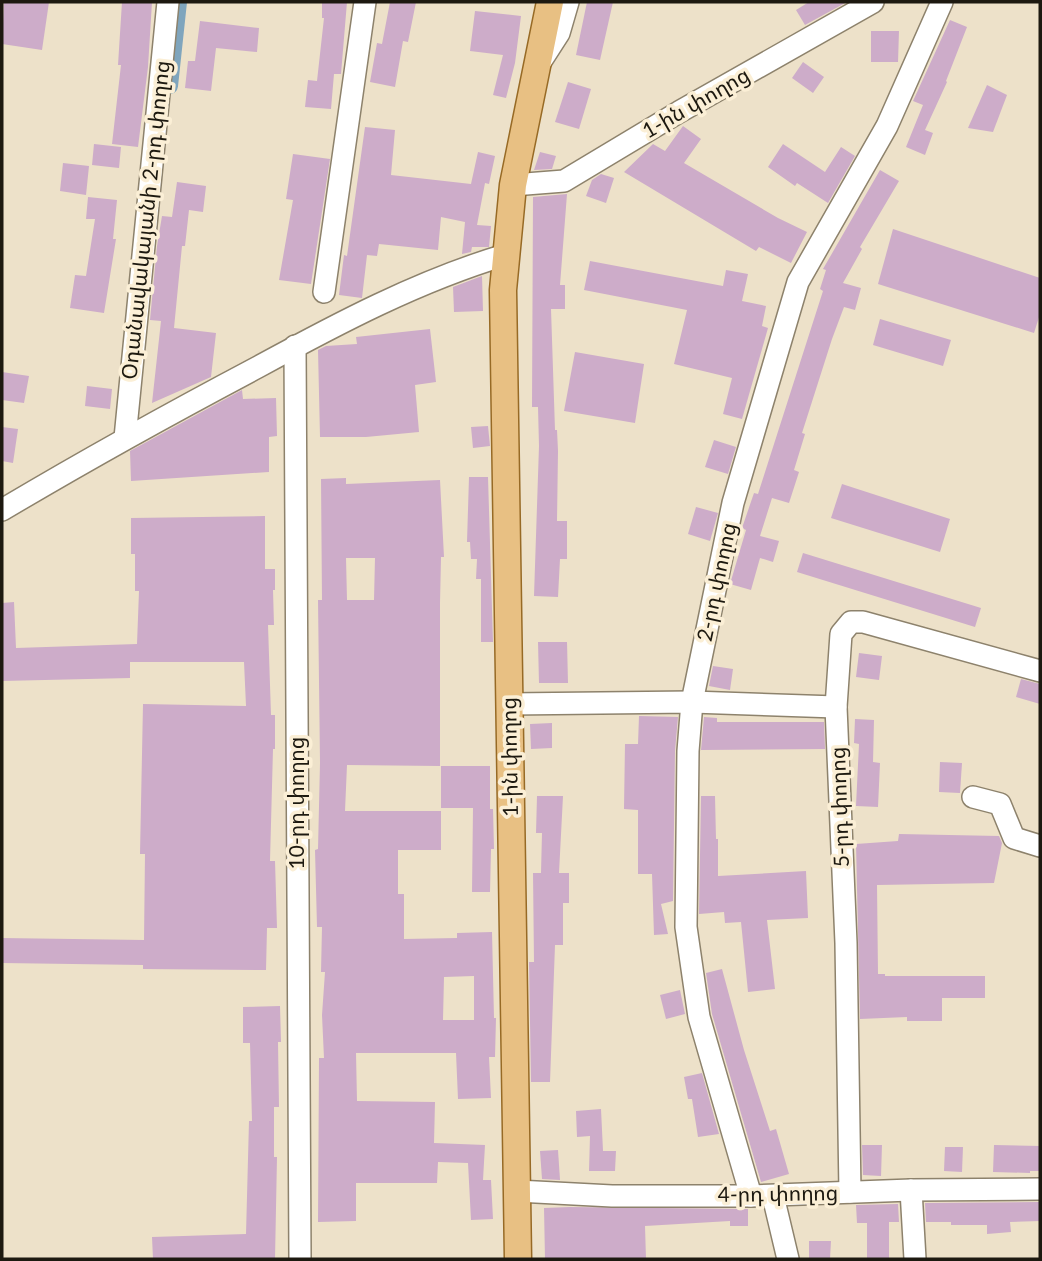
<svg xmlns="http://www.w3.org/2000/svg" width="1042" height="1261" viewBox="0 0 1042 1261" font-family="Lato,'Noto Sans Armenian',sans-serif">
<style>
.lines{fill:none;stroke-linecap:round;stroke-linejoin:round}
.canal{stroke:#7fa5bd;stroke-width:16}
.building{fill:#cdacc9;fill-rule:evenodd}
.minor-casing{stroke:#8d826c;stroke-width:24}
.major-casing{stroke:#976a25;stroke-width:29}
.minor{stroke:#fff;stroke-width:21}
.major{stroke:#e8c083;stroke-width:26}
.labels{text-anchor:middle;stroke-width:7;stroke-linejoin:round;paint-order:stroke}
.street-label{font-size:21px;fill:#1d1910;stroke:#fbefd6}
</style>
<rect width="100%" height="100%" fill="#ede1c9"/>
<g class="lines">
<polyline class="canal" points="170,86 179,2"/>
</g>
<g class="building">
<polygon points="4,2 49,2 42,50 2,44"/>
<polygon points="122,2 152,2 148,67 138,147 112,144 121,65 118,65"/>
<polygon points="322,2 347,2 341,74 334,74 331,109 305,107 308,80 317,81 324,18 322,18"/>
<polygon points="390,2 416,2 408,42 403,41 395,87 370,82 377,43 382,44"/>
<polygon points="587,2 613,2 600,60 576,55"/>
<polygon points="809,2 847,2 805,25 796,10"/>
<polygon points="475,11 521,16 515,63 506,98 493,95 503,55 470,51"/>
<polygon points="950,20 967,27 946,81 947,82 925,130 933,133 925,155 906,147 923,105 913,101"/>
<polygon points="200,21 259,28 257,52 216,48 211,91 185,88 188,61 195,61"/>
<polygon points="871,31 899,31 898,62 871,62"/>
<polygon points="803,62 824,77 813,93 792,78"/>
<polygon points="568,82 591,89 579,129 555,122"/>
<polygon points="987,85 1007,95 993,132 968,128"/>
<polygon points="683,126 701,139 684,163 778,218 807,232 791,263 759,247 756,251 624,172 653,144 665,151"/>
<polygon points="365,127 395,130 391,175 471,184 478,152 495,156 489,184 485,183 477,225 491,226 489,247 472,247 471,252 462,254 465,222 441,217 438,250 379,244 377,256 367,255 362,298 339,295 344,255 347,256"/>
<polygon points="94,144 121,147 119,168 92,165"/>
<polygon points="783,144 825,172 841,147 855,156 828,203 797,183 795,186 768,167"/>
<polygon points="540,152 556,156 552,169 534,170"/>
<polygon points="293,154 330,159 311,284 279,280 293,200 286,199"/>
<polygon points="63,163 89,166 86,195 60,191"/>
<polygon points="880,170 899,181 860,247 862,249 843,283 861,288 855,310 844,307 832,339 802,433 805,434 794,470 799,472 789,503 772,498 760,536 779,541 773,562 760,558 751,590 730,584 746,530 742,528 754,493 758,494 823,291 820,289 826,270 823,269"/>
<polygon points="601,174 614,178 606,203 586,196 592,180"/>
<polygon points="177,182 206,186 203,212 189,210 185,246 182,246 174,328 216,333 211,377 152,403 161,321 150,320 157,246 162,216 172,217"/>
<polygon points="567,194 560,285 565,285 565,309 551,309 555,430 557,430 558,451 557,521 567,521 567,559 560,559 558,597 534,596 539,446 538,407 532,407 533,197"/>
<polygon points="88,197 117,200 113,239 116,239 104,313 70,308 75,275 86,276 95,219 86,219"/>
<polygon points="893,229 1040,278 1040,314 1034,333 878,284"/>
<polygon points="590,261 723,286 726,270 748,274 742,301 766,306 762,326 768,328 742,419 723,414 732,378 674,364 687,310 584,290"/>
<polygon points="482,276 483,311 454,312 453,287"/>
<polygon points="880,319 951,340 943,366 873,345"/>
<polygon points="430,329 436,382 415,385 419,432 366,437 320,437 318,350 326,346 357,344 356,337"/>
<polygon points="575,352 644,364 635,423 564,411"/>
<polygon points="2,372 29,376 24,403 2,400"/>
<polygon points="87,386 112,389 110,409 85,406"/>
<polygon points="242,390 243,399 276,398 277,436 269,437 269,472 131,481 130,451"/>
<polygon points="488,426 490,446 473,448 471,427"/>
<polygon points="2,427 18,429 13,463 2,461"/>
<polygon points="714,440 736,447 728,474 705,467"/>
<polygon points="469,477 488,477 493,642 481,642 481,579 476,579 477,559 471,559 470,542 467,542"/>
<path d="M346,478V484L440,480L444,557H441L440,603V766L347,765L345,811H441V850H398V894H404V939L457,938V933L492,932L494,1018H496L495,1057H489L491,1098L458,1099L456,1053H356L357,1101L435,1102L434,1143L485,1145L483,1180H491L493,1219L471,1220L468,1163L438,1162L437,1183H356V1221L318,1222L319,1058H324L322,1015L325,972H321L322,927H317L315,850L318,849L320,763L318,600H322L321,479ZM346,558H375L374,600H347ZM474,976V1020H443L444,977Z"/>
<polygon points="842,484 950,519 940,552 831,518"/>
<polygon points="696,507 718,513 710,541 688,534"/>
<polygon points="265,516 265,569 275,569 275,590 273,590 274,625 268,625 271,715 275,715 275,749 273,749 270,861 275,861 277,928 267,928 266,970 143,969 143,965 2,963 2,938 144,940 145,854 140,854 143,704 246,706 244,662 130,662 130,678 2,681 2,603 14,602 16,648 137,644 139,591 135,591 135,554 131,554 131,518"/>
<polygon points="803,553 981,608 975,627 797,572"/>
<polygon points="538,642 567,642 568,683 539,683"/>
<polygon points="859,653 882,656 879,680 856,677"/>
<polygon points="713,666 733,669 730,690 709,686"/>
<polygon points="1021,679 1040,684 1040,704 1016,697"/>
<polygon points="639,716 678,717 675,751 673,901 661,904 668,934 654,935 652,874 638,874 638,810 624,809 625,744 638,744"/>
<polygon points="704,717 717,718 717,722 824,722 825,749 701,750"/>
<polygon points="855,719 874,720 873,762 880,763 878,807 856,806 859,744 854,743"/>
<polygon points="552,723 552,748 531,749 530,724"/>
<polygon points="940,762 962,763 960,793 939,792"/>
<polygon points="441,766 490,766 490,809 493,809 494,849 491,849 490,892 472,892 473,808 441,808"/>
<polygon points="537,796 563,796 559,873 569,873 569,903 563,903 563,945 555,945 550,1082 531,1082 529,962 534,962 533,873 541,873 542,833 536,833"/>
<polygon points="701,796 715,796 716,839 718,839 718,876 806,871 808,918 767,920 775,989 748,992 741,922 725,923 724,912 699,914"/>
<polygon points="899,834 999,836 1002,843 994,883 877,885 878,974 885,974 885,976 985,976 985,998 942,998 942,1021 907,1021 907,1017 860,1019 856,844 898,841"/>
<polygon points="722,969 744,1050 770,1131 776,1129 789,1174 761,1182 712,1014 706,973"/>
<polygon points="680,990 685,1014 666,1019 660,995"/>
<polygon points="280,1006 281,1042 278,1042 279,1107 274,1107 274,1157 277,1157 275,1259 153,1259 152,1237 246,1234 249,1121 252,1121 250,1043 243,1043 243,1007"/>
<polygon points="702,1073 719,1134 698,1137 692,1099 688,1099 684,1077"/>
<polygon points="601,1109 603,1151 616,1151 615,1171 589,1171 590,1136 577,1137 576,1111"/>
<polygon points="862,1145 882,1145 881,1176 863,1175"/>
<polygon points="994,1145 1040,1146 1040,1171 1030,1171 1030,1173 993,1172"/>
<polygon points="945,1147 963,1147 962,1172 944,1171"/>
<polygon points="558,1150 560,1180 542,1179 540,1151"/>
<polygon points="1040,1202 1040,1221 1010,1222 1011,1232 987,1234 987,1225 951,1225 951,1222 926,1222 925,1203"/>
<polygon points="898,1204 899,1222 889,1222 889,1259 867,1259 867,1223 857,1223 856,1205"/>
<polygon points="570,1207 748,1209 748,1226 730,1226 730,1221 645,1226 646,1259 545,1259 544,1208"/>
<polygon points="809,1241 831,1241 830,1259 809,1259"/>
</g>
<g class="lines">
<defs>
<g id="minor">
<polyline points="541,61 559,33 568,2"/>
<polyline points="513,185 564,181 679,112 873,2"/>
<polyline points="324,292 365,2"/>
<polyline points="295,346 300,1259"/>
<polyline points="125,438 168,2"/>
<path d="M2,510C86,460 171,413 258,367C337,324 418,281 505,255"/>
<polyline points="509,704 692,702 836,707"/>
<polyline points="973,797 1000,804 1014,838 1040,846"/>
<polyline points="911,1190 915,1259"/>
<polyline points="517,1191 612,1196 751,1196 911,1190 1040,1189"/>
<polyline points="850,1192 846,943 836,707 841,634 851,622 863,622 1040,671"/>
<polyline points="751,1196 699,1017 686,927 688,751 692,702 733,503 798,282 887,126 942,2"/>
<polyline points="773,1196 788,1259"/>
</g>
<polyline id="major" points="518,1259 503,290 513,185 550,2"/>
</defs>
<use href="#minor" class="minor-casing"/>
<use href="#major" class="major-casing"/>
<use href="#minor" class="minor"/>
<use href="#major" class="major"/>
</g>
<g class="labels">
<g class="street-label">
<text transform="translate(696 103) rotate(-30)" y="7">1-ին փողոց</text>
<text transform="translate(146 220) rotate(-84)" y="7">Օդանավակայանի 2-րդ փողոց</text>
<text transform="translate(717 582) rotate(-78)" y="7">2-րդ փողոց</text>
<text transform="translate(510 757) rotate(-91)" y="7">1-ին փողոց</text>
<text transform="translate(297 803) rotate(-90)" y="7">10-րդ փողոց</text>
<text transform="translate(840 807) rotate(-92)" y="7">5-րդ փողոց</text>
<text transform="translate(778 1194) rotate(-1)" y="7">4-րդ փողոց</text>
</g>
</g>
<rect width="1042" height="1261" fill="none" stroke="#1d1910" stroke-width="7"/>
</svg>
